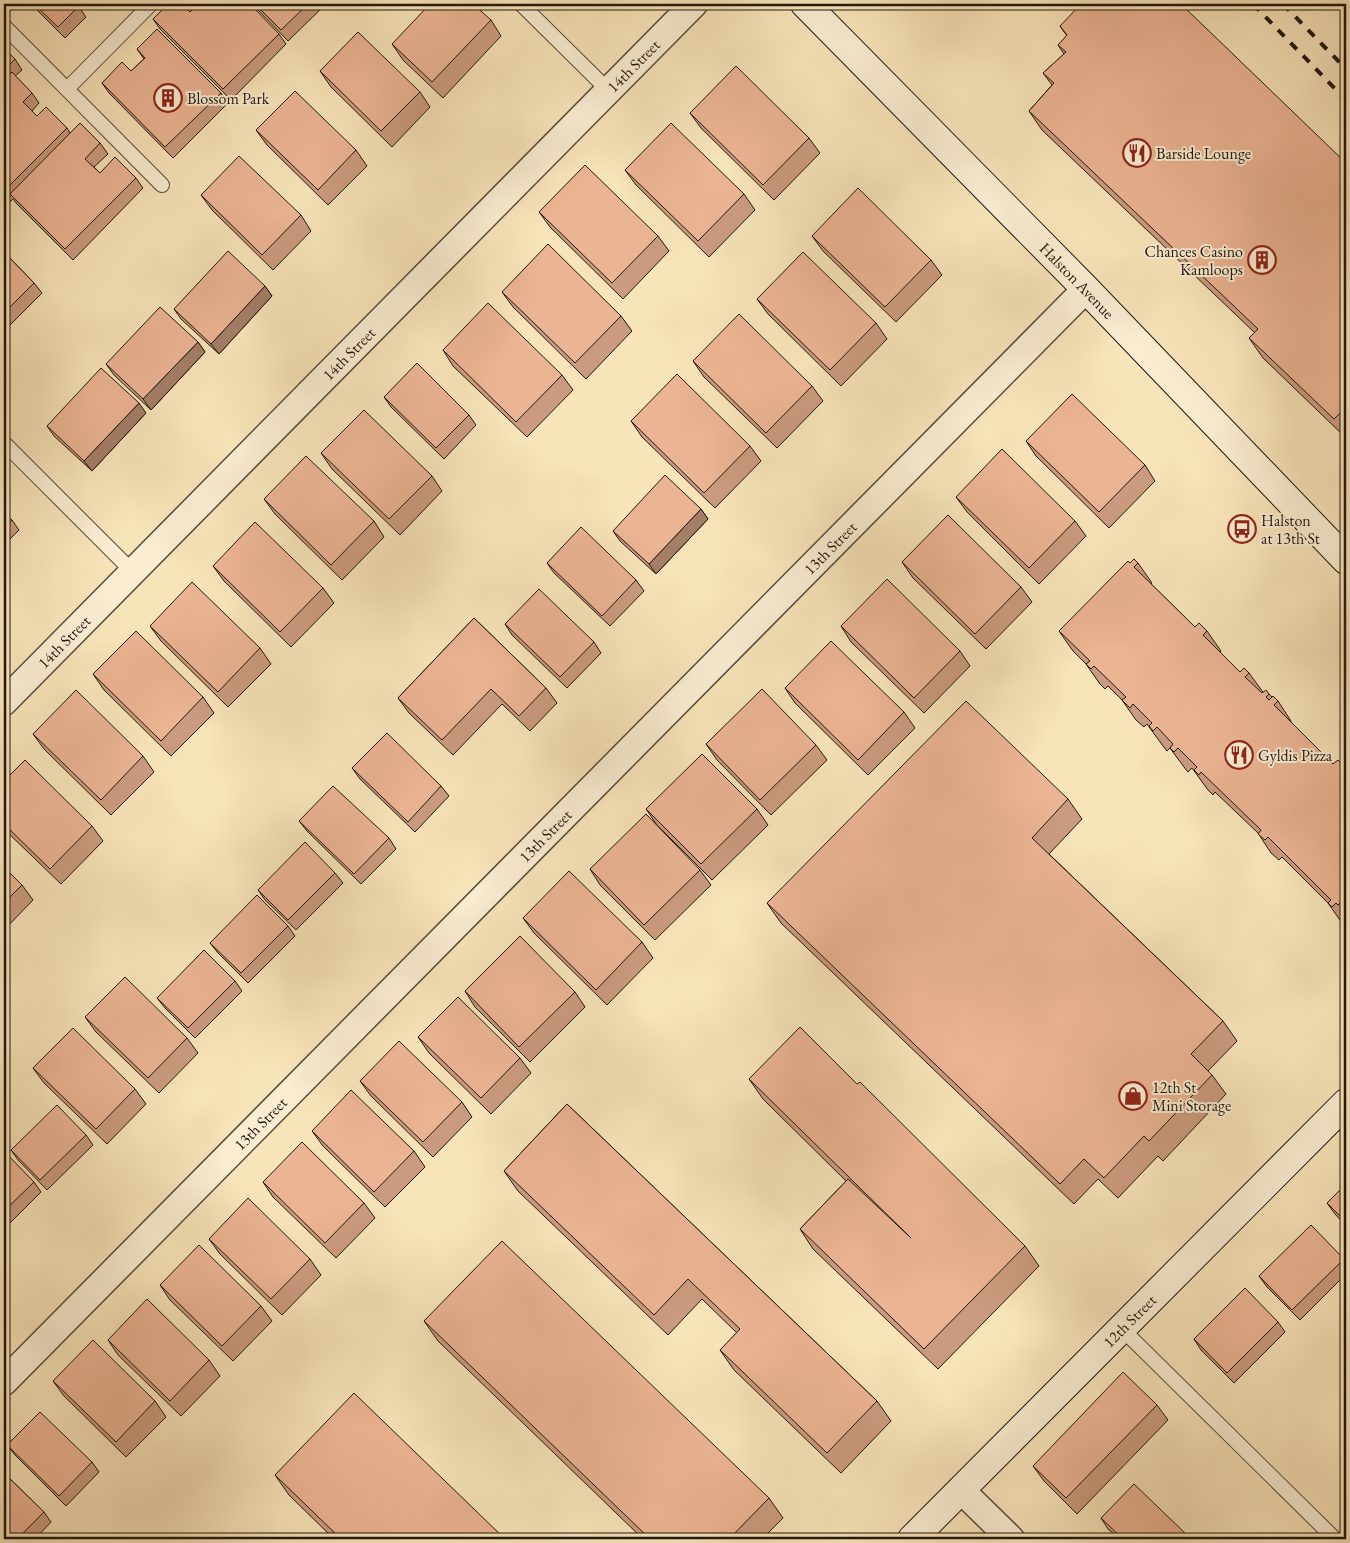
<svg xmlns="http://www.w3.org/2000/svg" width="1350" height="1543" viewBox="0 0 1350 1543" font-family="'EB Garamond',serif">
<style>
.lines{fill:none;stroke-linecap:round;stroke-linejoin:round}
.lane-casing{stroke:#574b3a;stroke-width:16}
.street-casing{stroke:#574b3a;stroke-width:29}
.secondary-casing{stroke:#21180f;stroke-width:30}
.lane{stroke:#faedd2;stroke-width:14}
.street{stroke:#faedd2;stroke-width:26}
.secondary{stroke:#faedd2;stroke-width:28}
.rail{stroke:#21180f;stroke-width:4;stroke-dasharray:9 9;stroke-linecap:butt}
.wall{fill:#ca9b7e;stroke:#21180f}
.shaded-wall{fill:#a47e67;stroke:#21180f}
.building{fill:#ebb493;stroke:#21180f}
.labels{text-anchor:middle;stroke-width:4;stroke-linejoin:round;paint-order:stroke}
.street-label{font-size:16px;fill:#21180f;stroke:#faedd2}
.poi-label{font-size:16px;fill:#21180f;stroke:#faedd2;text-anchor:start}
</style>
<rect width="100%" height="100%" fill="#f8e4b9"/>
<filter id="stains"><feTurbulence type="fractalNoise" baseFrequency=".004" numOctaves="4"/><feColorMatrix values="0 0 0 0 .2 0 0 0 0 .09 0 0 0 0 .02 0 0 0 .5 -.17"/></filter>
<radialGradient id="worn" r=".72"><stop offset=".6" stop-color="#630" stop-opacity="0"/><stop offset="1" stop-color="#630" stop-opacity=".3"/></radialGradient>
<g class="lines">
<defs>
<g id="lane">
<polyline points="521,4 608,90"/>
<polyline points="4,26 162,185"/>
<polyline points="67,89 151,4"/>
<polyline points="4,443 133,572"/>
<polyline points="1121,1328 1335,1539"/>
</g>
<g id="street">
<path id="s1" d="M4,702L694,4"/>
<path id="s2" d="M4,1382L1086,289"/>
<polyline points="961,1490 1011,1539"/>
</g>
<g id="secondary">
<path id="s3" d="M805,4L1086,289L1346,560"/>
<path id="s4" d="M912,1539L1346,1103"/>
</g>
</defs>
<use href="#lane" class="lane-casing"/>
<use href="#street" class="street-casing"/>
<use href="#secondary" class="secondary-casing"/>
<use href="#lane" class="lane"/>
<use href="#street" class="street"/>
<use href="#secondary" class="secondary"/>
<g class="rail">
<polyline points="1253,4 1346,100"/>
<polyline points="1283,4 1346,69"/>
</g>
</g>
<g class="wall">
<polygon points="31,4 82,4 79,7 86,17 65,38"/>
<polygon points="252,4 326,4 288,41"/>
<polygon points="153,19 279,34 286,44 231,100 160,29"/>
<polygon points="491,20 501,36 443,98 403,60 392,44"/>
<polygon points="1060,26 1346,163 1346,438 1263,358 1249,338 1255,333 1042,130 1029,111 1052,85 1043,73 1064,54 1058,45 1067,36"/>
<polygon points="4,48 15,59 22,70 15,76 32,93 39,103 32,111 37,116 67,128 70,133 100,143 108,154 94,167 100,173 136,178 143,188 73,260 17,204 13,199 10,202 4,196"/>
<polygon points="137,49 221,93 228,103 173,158 109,93 102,83 131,71 144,59"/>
<polygon points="320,71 420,92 430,107 392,147 331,87"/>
<polygon points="690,113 809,138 820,153 774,200 701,128"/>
<polygon points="256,130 356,150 367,166 328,205 267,145"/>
<polygon points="625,170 744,194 755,210 709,257 636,185"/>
<polygon points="201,195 301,215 311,231 273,270 212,210"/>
<polygon points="539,212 658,236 669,251 623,299 550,227"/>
<polygon points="812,236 931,260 942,275 896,322 823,251"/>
<polygon points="4,252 34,283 42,293 4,331"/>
<polygon points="265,286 272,296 219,354 181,319 174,309"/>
<polygon points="502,292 621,316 632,331 586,379 513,307"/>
<polygon points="757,299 876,323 887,339 841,386 768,314"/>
<polygon points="198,342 205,352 151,410 114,375 106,364"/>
<polygon points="443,350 562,375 573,390 527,437 453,366"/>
<polygon points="693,361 812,386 823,401 777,448 704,377"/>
<polygon points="384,397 469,415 476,425 444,459 391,407"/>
<polygon points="146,413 92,471 54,436 47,426"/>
<polygon points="631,421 750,446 761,461 715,508 642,437"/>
<polygon points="1026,441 1145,465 1155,481 1109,528 1036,456"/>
<polygon points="321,453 432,476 442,491 400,535 332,469"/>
<polygon points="956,497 1075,521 1086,536 1039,584 967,512"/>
<polygon points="264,499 374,521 384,537 342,580 275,514"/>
<polygon points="701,509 708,519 656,574 620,541 613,531"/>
<polygon points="4,512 12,520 19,530 4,545"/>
<polygon points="902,562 1021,587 1032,602 986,649 913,578"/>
<polygon points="547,563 636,580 644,591 610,626 554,573"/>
<polygon points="1130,563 1138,563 1152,583 1151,584 1195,627 1207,631 1221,651 1220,652 1240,672 1249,673 1263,692 1269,694 1272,697 1278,701 1291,721 1291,722 1333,764 1345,768 1346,769 1346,927 1342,923 1328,903 1282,857 1279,860 1271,853 1258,833 1215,792 1213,795 1208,790 1192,768 1188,772 1184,767 1170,748 1167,751 1163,746 1147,724 1144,727 1136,720 1122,700 1108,686 1105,689 1100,684 1086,664 1073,651 1059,631"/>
<polygon points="213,566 323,588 334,603 291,647 224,581"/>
<polygon points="474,618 546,688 557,703 530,731 502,704 453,755 409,713 398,698"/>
<polygon points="505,624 594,642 601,653 567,688 512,635"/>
<polygon points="150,626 260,648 271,664 228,707 161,641"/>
<polygon points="841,626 960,651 970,666 924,713 851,642"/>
<polygon points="93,674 203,697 214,713 171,756 104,690"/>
<polygon points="785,688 904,712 915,728 868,775 795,703"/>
<polygon points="33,734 143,756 154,772 111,815 44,749"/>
<polygon points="706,744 816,745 827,760 771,815 717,760"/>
<polygon points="352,768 441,786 449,796 415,832 360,779"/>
<polygon points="4,781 92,826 103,841 61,884 4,829"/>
<polygon points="1068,799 1082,819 1049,854 1223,1021 1237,1041 1208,1071 1212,1075 1226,1094 1163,1161 1158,1156 1118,1198 1098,1179 1074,1204 781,923 767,903"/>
<polygon points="646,809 757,809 768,825 712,880 657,825"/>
<polygon points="299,821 389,838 396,849 361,884 307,831"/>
<polygon points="4,867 22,885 33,900 4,930"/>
<polygon points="590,869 700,870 711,885 655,940 600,885"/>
<polygon points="335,873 343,883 296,930 265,900 258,890"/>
<polygon points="523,918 642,942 653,958 607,1005 534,933"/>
<polygon points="288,926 295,936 248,983 218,953 210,943"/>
<polygon points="235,981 242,991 195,1038 165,1008 157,998"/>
<polygon points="465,991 575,992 585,1007 530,1062 475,1007"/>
<polygon points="85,1017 187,1038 198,1053 159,1093 96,1032"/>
<polygon points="418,1037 520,1058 531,1073 491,1114 429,1053"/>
<polygon points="33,1068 135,1089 146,1104 107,1144 44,1083"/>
<polygon points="749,1079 1025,1246 1039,1266 938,1369 813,1249 800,1229 846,1181 763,1099"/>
<polygon points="360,1081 462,1102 472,1117 433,1157 371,1096"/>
<polygon points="567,1104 877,1401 891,1421 841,1473 734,1370 720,1350 737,1333 702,1299 668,1335 518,1191 504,1171"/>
<polygon points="312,1131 414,1151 425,1167 385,1207 323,1146"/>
<polygon points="86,1135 93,1145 47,1190 18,1160 11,1150"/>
<polygon points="4,1153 34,1182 41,1192 4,1229"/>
<polygon points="263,1182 364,1203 375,1218 336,1258 273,1197"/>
<polygon points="1346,1184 1346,1226 1335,1214 1327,1203"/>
<polygon points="209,1239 310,1259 321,1275 282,1315 220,1254"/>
<polygon points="1344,1259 1346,1262 1346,1274 1300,1320 1267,1287 1259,1276"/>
<polygon points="160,1285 261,1306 272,1321 233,1361 170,1300"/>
<polygon points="424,1321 769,1498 783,1518 762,1539 643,1539 438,1341"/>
<polygon points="1278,1322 1285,1332 1234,1383 1201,1350 1194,1339"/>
<polygon points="108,1340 209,1360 220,1376 181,1416 118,1355"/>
<polygon points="53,1381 155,1401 166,1417 126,1457 64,1396"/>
<polygon points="1157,1405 1168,1420 1077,1514 1044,1481 1033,1466"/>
<polygon points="7,1445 92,1462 99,1472 66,1506 15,1455"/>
<polygon points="4,1473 44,1512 51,1522 35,1539 4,1539"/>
<polygon points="275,1475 505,1539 334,1539 289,1495"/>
<polygon points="1101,1518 1190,1539 1120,1539 1108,1529"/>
</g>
<g class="shaded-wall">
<polygon points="265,286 272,296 219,354 211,344"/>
<polygon points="198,342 205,352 151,410 143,399"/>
<polygon points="139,403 146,413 92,471 84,461"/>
<polygon points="701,509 708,519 656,574 649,564"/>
<polygon points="1186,1534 1190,1539 1181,1539"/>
</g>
<g class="building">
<polygon points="34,4 76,4 79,6 58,27"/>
<polygon points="168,4 181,4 190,12 198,4 250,4 279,34 223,89 153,19"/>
<polygon points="255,4 308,4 281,30"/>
<polygon points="430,4 473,4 491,20 432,82 392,44"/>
<polygon points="1081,4 1181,4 1346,163 1346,407 1334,419 1249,338 1258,329 1029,111 1054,83 1043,73 1066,52 1058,45 1067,35 1060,26"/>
<polygon points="157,29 221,93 165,147 102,83 122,62 131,71 145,58 137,49"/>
<polygon points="358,32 420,92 381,131 320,71"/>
<polygon points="4,48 15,59 4,70"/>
<polygon points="736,66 809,138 763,185 690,113"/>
<polygon points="12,72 32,93 23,102 37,116 46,107 67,128 4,191 4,80"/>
<polygon points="295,91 356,150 318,190 256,130"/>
<polygon points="80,123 100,143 85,159 100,173 115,157 136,178 65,249 10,194"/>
<polygon points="671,123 744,194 698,241 625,170"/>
<polygon points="239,156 301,215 262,255 201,195"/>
<polygon points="585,165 658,236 612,283 539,212"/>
<polygon points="858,188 931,260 885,307 812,236"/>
<polygon points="548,244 621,316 575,363 502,292"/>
<polygon points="228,251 265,286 211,344 174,309"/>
<polygon points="4,252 34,283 4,313"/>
<polygon points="803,252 876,323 830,370 757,299"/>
<polygon points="488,303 562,375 516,422 443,350"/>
<polygon points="160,307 198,342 143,399 106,364"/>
<polygon points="739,314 812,386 766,433 693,361"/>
<polygon points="417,363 469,415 436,448 384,397"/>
<polygon points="101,368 139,403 84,461 47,426"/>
<polygon points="677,374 750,446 704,493 631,421"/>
<polygon points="1072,394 1145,465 1099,512 1026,441"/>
<polygon points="364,410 432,476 389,519 321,453"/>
<polygon points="1002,449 1075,521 1029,568 956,497"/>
<polygon points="306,456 374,521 331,565 264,499"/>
<polygon points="665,475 701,509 649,564 613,531"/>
<polygon points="4,512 12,520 4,528"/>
<polygon points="948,515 1021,587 975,634 902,562"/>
<polygon points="255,522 323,588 280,632 213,566"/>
<polygon points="581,527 636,580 602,616 547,563"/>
<polygon points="1134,559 1138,563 1134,567 1195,627 1199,623 1207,631 1203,635 1240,672 1244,668 1249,673 1245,677 1262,693 1266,690 1269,694 1266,697 1269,700 1273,696 1278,701 1274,705 1333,764 1338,760 1345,768 1341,772 1346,776 1346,897 1338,905 1336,903 1332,907 1328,903 1331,900 1268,837 1265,840 1258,834 1261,830 1201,772 1199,775 1194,770 1197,767 1178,748 1174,752 1170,748 1173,744 1157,727 1153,731 1149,726 1152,723 1133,704 1130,708 1122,700 1126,697 1094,666 1091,669 1086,664 1090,661 1059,631 1128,561 1130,563"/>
<polygon points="887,579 960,651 914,698 841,626"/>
<polygon points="192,582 260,648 218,692 150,626"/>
<polygon points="539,589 594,642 560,677 505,624"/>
<polygon points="474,618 546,688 519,716 491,689 442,740 398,698"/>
<polygon points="136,631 203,697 161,741 93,674"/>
<polygon points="831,641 904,712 858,760 785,688"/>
<polygon points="762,689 816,745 760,800 706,744"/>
<polygon points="76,690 143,756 101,800 33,734"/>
<polygon points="966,701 1068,799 1032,838 1223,1021 1191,1054 1212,1075 1149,1141 1144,1136 1104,1178 1084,1159 1060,1184 767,903"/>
<polygon points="387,733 441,786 408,822 352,768"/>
<polygon points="702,754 757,809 701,864 646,809"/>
<polygon points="25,760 92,826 50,869 4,824 4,781"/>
<polygon points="333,786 389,838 354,874 299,821"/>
<polygon points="646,814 700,870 644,925 590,869"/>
<polygon points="305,842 335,873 288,920 258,890"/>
<polygon points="4,867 22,885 4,903"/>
<polygon points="569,871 642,942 596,990 523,918"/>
<polygon points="257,895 288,926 241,973 210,943"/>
<polygon points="520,936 575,992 519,1047 465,991"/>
<polygon points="204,950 235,981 188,1028 157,998"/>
<polygon points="125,977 187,1038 148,1078 85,1017"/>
<polygon points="458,997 520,1058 481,1098 418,1037"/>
<polygon points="800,1027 857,1084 860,1082 1025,1246 924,1349 800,1229 848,1179 911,1238 749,1079"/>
<polygon points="73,1028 135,1089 96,1129 33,1068"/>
<polygon points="399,1041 462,1102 423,1142 360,1081"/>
<polygon points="351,1090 414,1151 374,1192 312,1131"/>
<polygon points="567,1104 877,1401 827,1453 720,1350 740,1329 688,1279 654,1315 504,1171"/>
<polygon points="57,1105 86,1135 40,1180 11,1150"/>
<polygon points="302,1142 364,1203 325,1243 263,1182"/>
<polygon points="5,1152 34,1182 4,1211 4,1153"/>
<polygon points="1346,1184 1346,1222 1327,1203"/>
<polygon points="248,1198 310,1259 271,1299 209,1239"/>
<polygon points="1311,1225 1344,1259 1292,1310 1259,1276"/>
<polygon points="502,1241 769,1498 729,1539 650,1539 424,1321"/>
<polygon points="199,1245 261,1306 222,1346 160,1285"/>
<polygon points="1245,1288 1278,1322 1227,1373 1194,1339"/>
<polygon points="147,1299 209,1360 170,1401 108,1340"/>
<polygon points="93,1340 155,1401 116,1442 53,1381"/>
<polygon points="1123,1372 1157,1405 1066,1498 1033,1466"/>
<polygon points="354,1393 505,1539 341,1539 275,1475"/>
<polygon points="40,1412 92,1462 59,1496 7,1445"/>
<polygon points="4,1473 44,1512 17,1539 4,1539"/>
<polygon points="1134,1484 1186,1534 1181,1539 1123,1539 1101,1518"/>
</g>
<defs>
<symbol id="building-ring" viewBox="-11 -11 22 22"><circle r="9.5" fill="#faedd2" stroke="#8f2418" stroke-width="1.5"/><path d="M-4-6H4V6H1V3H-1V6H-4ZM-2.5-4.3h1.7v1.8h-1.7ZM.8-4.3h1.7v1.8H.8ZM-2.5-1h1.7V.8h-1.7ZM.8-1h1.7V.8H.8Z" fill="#8f2418"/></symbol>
<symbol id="restaurant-ring" viewBox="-11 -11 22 22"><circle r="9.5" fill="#faedd2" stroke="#8f2418" stroke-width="1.5"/><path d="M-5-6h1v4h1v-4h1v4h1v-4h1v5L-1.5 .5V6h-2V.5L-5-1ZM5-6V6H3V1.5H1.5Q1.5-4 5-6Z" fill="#8f2418"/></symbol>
<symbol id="bus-ring" viewBox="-11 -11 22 22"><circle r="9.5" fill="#faedd2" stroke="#8f2418" stroke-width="1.5"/><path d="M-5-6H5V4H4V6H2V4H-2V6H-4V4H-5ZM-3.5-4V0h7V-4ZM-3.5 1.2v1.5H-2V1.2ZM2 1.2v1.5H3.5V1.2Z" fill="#8f2418"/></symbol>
<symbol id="shop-ring" viewBox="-11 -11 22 22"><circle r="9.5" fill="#faedd2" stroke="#8f2418" stroke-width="1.5"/><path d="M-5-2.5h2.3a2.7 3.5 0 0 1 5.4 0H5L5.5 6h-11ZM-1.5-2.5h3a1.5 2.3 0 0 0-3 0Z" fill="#8f2418"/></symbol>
</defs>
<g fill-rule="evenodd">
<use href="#building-ring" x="152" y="82" width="32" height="32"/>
<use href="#restaurant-ring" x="1121" y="137" width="32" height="32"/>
<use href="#building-ring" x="1246" y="244" width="32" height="32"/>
<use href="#bus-ring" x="1226" y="513" width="32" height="32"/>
<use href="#restaurant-ring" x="1223" y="739" width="32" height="32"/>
<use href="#shop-ring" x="1117" y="1080" width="32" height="32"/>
</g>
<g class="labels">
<g class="street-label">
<text dy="6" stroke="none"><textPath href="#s1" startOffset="895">14th Street</textPath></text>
<text dy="6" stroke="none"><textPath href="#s3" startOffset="388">Halston Avenue</textPath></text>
<text dy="6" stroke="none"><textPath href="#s1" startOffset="490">14th Street</textPath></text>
<text dy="6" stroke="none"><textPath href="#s2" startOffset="1174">13th Street</textPath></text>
<text dy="6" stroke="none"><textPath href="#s1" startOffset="85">14th Street</textPath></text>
<text dy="6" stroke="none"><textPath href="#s2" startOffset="769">13th Street</textPath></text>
<text dy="6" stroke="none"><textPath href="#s2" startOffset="364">13th Street</textPath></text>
<text dy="6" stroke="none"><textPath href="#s4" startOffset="308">12th Street</textPath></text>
</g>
<g class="poi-label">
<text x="187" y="104">Blossom Park</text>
<text x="1156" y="159">Barside Lounge</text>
<text x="1243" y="257" text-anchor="end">Chances Casino<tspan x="1243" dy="18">Kamloops</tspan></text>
<text x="1261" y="526">Halston<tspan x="1261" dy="18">at 13th St</tspan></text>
<text x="1258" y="761">Gyldis Pizza</text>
<text x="1152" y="1093">12th St<tspan x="1152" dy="18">Mini Storage</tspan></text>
</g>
</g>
<rect width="1350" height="1543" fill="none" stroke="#f8e4b9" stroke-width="20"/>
<rect x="5" y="5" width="1340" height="1533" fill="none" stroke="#21180f" stroke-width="2.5"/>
<rect x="10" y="10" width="1330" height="1523" fill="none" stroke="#21180f"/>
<rect width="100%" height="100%" filter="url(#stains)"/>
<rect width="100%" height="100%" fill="url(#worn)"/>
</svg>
